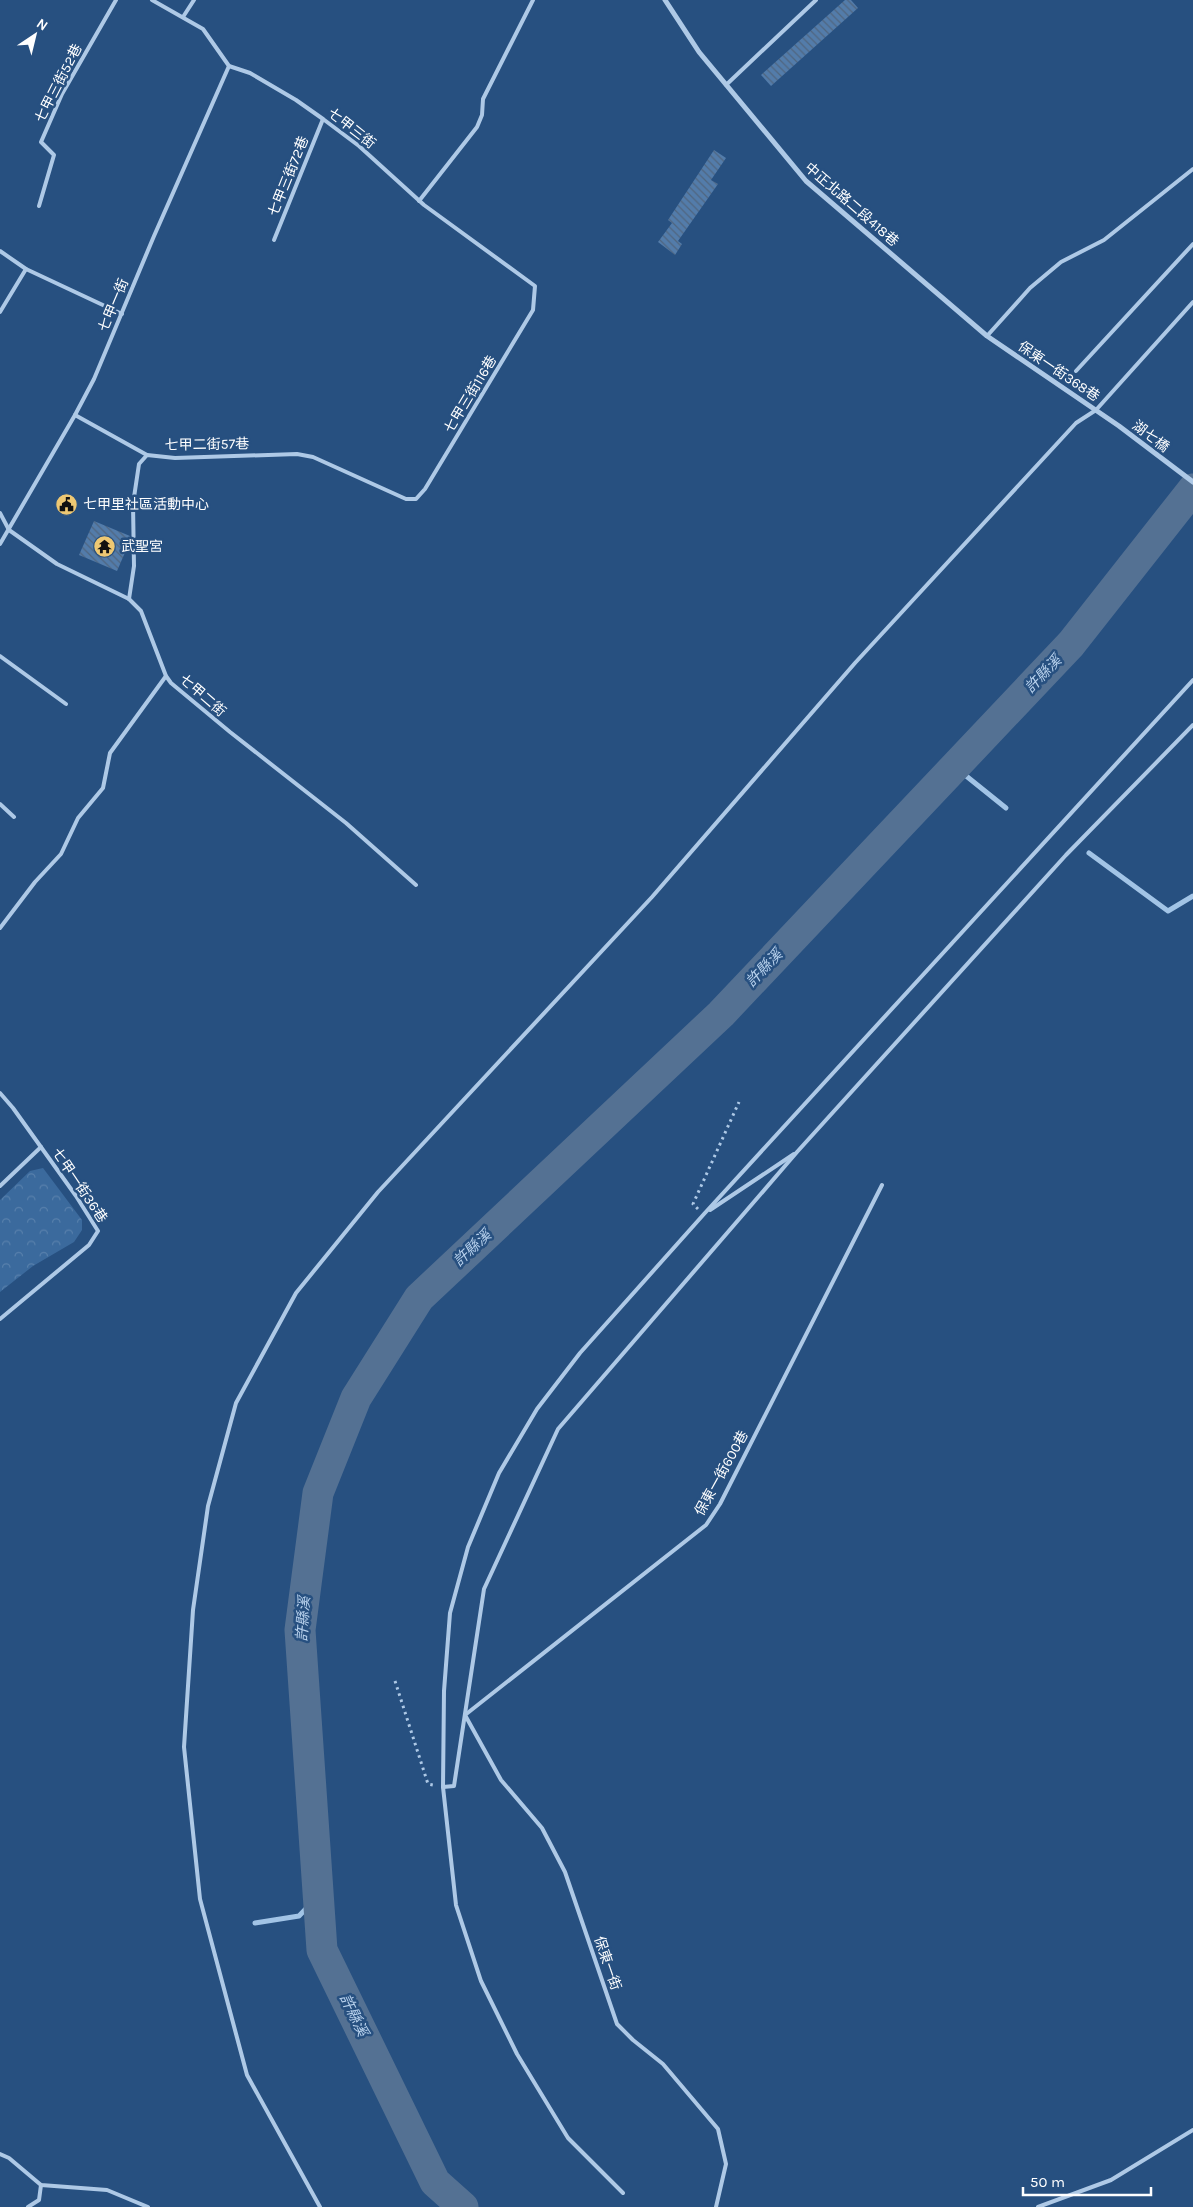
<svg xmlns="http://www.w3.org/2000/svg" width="1193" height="2207" viewBox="0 0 1193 2207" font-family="Karla,'Noto Sans TC',sans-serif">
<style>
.park{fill:url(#park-crowns)}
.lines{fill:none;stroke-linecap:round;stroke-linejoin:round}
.stream{stroke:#a2c4e6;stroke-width:5}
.river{stroke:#547193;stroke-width:31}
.building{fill:url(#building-back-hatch)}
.path{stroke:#aec9e6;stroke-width:3;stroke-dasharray:2.5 4;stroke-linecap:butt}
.service{stroke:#aec9e6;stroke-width:4}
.minor{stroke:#aec9e6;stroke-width:5}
.labels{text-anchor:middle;stroke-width:5;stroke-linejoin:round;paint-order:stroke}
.street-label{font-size:14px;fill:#fff;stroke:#275080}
.poi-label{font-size:14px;fill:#fff;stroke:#275080;text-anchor:start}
.water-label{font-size:15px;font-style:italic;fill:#b9d2ed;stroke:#275080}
</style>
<defs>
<pattern id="park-crowns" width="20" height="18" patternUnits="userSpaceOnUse" patternTransform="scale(1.25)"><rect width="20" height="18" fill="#3b6a9d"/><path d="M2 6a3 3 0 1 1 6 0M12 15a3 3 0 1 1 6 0" fill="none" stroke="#5880ac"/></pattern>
<pattern id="building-back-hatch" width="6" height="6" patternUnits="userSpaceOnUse" patternTransform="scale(1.25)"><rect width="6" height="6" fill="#537caa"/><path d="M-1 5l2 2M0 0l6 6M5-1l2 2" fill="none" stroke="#506680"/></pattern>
</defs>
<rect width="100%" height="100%" fill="#275080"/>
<polygon class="park" points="43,1168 82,1220 82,1230 74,1242 33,1266 0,1292 0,1200 30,1171"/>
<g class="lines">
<g class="stream">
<polyline points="955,767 1006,808"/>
<polyline points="1089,853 1168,911 1193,896"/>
<polyline points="255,1923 299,1916 318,1896"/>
</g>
<polyline class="river" points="463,2207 435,2182 322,1950 300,1630 318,1493 356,1398 419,1298 721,1014 1071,644 1193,489"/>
</g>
<g class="building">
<polygon points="845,0 851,0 858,8 771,86 761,75"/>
<polygon points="714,150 726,158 711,180 718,184 678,241 682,244 675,255 658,242 672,223 668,220"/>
<polygon points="94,521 130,536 130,541 117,571 79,555"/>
</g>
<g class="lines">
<g class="path">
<polyline points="698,1209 693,1204 739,1102"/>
<polyline points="395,1681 428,1784 433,1785"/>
</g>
<g class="service">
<polyline points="183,17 194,0"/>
<polyline points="726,85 816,0"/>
<polyline points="419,201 477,127 482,115 483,99 533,0"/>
<polyline points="39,206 54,155 41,142 62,94 116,0"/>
<polyline points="274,240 323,119"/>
<polyline points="0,251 26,269 122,314"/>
<polyline points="0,312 26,269"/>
<polyline points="987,336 1030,288 1061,262 1104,240 1193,169"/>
<polyline points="1076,371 1193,244"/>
<polyline points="75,415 147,455"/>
<polyline points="0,513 9,530 57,564 129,599 141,611 166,676 171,683 230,732 346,823 416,885"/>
<polyline points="0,544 75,415 94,379 154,236 229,66"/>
<polyline points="129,599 134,566 133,504 139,464 147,455 175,458 297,454 313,457 406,499 416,499 425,489 533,310 535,286 424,205 359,146 323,119 296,100 250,73 229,66 203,29 152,0"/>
<polyline points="0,656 66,704"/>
<polyline points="0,804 14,817"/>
<polyline points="0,928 35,882 61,854 78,818 103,788 110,753 166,676"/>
<polyline points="0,1093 13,1108 76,1196 98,1231 89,1245 0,1319"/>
<polyline points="0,1186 41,1147"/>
<polyline points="710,1210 794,1154"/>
<polyline points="443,1787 454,1786 484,1589 558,1429 797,1152 1066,855 1193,725"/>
<polyline points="0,2154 9,2158 41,2185 107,2190 148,2207"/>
<polyline points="623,2193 568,2138 517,2054 481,1981 456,1905 443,1787 444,1691 450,1613 468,1547 499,1473 537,1409 580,1353 704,1214 1193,680"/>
<polyline points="28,2207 39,2200 41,2185"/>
<polyline points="320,2207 247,2075 200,1899 184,1747 193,1610 208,1506 236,1403 296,1293 378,1192 652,897 855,663 1076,423 1096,410 1193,302"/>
<polyline points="716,2207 726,2164 718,2129 663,2064 633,2040 617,2024 565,1872 542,1828 501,1780 465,1715 706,1525 720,1504 882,1185"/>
<polyline points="1038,2207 1111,2180 1193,2130"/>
</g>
<polyline class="minor" points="665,0 699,52 806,181 987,336 1119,426 1193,482"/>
</g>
<defs>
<symbol id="civic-disc" viewBox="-11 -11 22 22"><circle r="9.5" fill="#eec873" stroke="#275080"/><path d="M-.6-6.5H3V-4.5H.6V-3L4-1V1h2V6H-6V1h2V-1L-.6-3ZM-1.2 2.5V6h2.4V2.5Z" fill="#111"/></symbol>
<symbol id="temple-disc" viewBox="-11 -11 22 22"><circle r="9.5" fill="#eec873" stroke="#275080"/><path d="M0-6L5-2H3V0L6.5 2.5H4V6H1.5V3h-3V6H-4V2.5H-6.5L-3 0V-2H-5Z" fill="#111"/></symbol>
</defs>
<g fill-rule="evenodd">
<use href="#civic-disc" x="54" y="492" width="25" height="25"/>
<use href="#temple-disc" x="92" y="534" width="25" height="25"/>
</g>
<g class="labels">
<g class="street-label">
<text transform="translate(58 83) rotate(-63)" y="5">七甲三街52巷</text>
<text transform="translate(352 128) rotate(38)" y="5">七甲三街</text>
<text transform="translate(288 176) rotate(-68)" y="5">七甲三街72巷</text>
<text transform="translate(852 204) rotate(41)" y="5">中正北路二段418巷</text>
<text transform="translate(113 305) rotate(-67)" y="5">七甲一街</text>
<text transform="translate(1059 371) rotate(34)" y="5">保東一街368巷</text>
<text transform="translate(470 394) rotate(-59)" y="5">七甲三街116巷</text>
<text transform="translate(1151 436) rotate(37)" y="5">湖七橋</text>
<text transform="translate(207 444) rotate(-1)" y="5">七甲二街57巷</text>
<text transform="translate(203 695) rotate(41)" y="5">七甲二街</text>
<text transform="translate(80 1185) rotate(56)" y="5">七甲一街36巷</text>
<text transform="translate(721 1473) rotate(-61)" y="5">保東一街600巷</text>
<text transform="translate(608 1963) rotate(71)" y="5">保東一街</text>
</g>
<g class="poi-label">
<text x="83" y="509">七甲里社區活動中心</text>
<text x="121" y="551">武聖宮</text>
</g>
<g class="water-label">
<text transform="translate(1043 674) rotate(-46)" y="5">許縣溪</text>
<text transform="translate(764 968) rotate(-46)" y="5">許縣溪</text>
<text transform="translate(472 1248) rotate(-43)" y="5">許縣溪</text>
<text transform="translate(303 1619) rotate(-86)" y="5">許縣溪</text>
<text transform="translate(354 2015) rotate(64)" y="5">許縣溪</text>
</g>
</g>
<g transform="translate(35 35) rotate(35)" stroke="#275080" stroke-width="4" paint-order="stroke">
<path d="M0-4L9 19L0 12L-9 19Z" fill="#ffffff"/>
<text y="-8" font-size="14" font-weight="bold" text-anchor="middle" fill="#ffffff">N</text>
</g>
<path d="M1023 2187v8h128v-8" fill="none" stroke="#ffffff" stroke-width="2.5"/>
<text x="1030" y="2187" font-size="15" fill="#ffffff" stroke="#275080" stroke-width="4" paint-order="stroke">50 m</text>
</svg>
